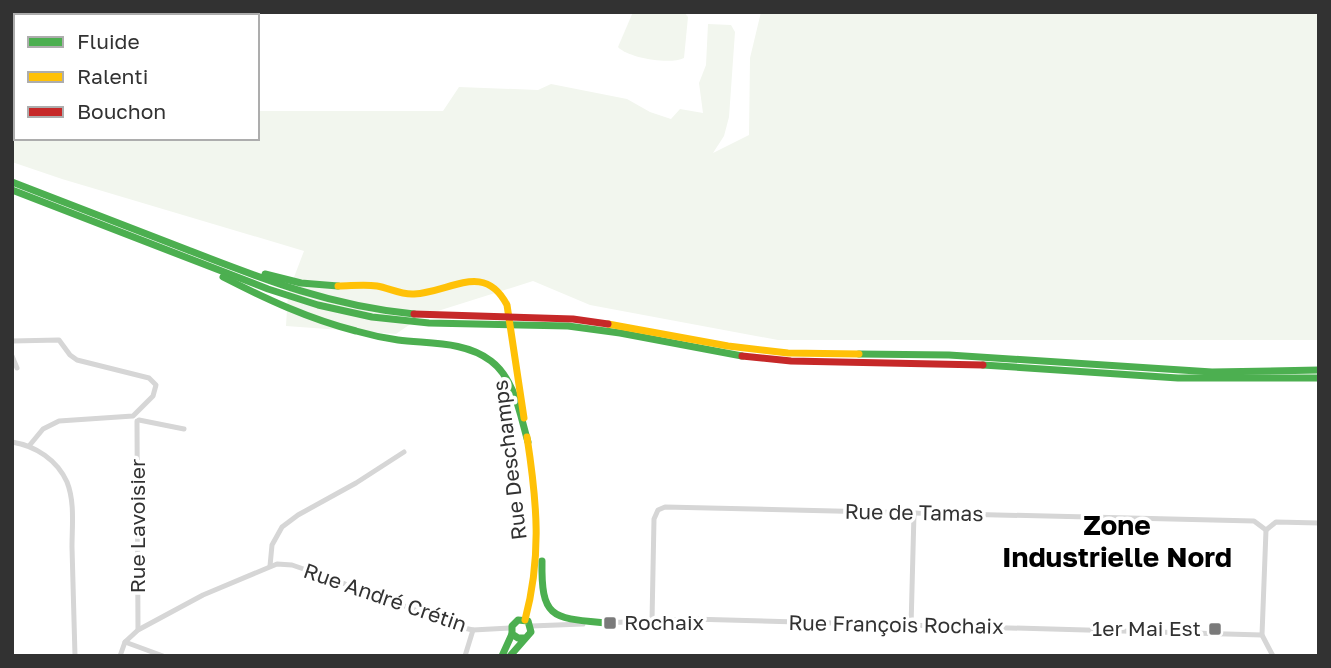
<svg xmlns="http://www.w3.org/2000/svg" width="1331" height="668" viewBox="0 0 1331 668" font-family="'Golos Text',sans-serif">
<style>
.green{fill:#f2f6ee}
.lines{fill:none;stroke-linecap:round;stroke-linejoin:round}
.street{stroke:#d6d6d6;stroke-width:5}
.fast{stroke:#4caf50;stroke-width:7}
.slow{stroke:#ffc107;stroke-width:7}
.jam{stroke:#c62828;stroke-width:7}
.poi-dot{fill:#7a7a7a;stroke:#fff;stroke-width:2.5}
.labels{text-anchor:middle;stroke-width:7;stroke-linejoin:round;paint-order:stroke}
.street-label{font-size:21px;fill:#323232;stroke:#fff}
.poi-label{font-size:21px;fill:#323232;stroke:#fff;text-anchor:start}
.district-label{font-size:28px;font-weight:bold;fill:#000;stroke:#fff}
</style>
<rect width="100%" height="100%" fill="#fff"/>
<g class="green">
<path d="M633,12H684L688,17L684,58C670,65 628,58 618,47Z"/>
<polygon points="761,12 1319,12 1319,340 778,340 590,305 533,281 422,316 396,334 286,326 288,293 304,251 62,179 12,162 12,57 16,58 16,138 257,138 257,111 443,111 459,87 538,90 551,84 627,99 650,112 671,119 680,109 703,113 699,83 706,65 708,24 731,25 735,32 729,117 724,136 713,153 749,135 750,58"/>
</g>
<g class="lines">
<g class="street">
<polyline points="12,341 59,340 70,355 77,360 149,378 156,385 153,396 133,416 59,421 43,429 29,446"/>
<polyline points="12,356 17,368"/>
<polyline points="139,420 184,429"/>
<polyline points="137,421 138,630"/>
<path d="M12,442C36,446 57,460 67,482C75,502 72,526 72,547C73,583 74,619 75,656"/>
<polyline points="1266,530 1262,635 1273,656"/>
<polyline points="1266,530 1276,522 1319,523"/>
<polyline points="270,566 272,545 282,527 298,515 356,483 404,452"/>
<polyline points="652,621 654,519 658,510 665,507 1254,521 1266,530"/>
<polyline points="603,623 691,619 1262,635"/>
<polyline points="531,626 583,624"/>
<polyline points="911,627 914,513"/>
<polyline points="125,642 163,656"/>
<polyline points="120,656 125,642 138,630 203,595 277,564 292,565 321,575 464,628 473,630 511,628"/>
<polyline points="465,656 473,630"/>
</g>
<g class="fast">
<path d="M12,182C71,205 129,227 188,250C265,280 331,306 414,314"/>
<polyline points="12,190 268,289 318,305 372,317 429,323 568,326 620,333 742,356"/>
<polyline points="265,274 301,283 338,286"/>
<path d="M223,277C266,299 309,319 356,331C370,335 384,338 398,340C429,344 465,341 491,361C515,379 520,415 528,442"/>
<polyline points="859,354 949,355 1212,372 1319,370"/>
<polyline points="983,365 1178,378 1319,378"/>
<path d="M542,561C541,619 552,618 606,623"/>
<polyline points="502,656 512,634"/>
<polyline points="510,656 531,632 528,621 518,620 512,626 512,634 518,638 525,638"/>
</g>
<g class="slow">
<path d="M338,286C351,286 364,284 377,286C389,288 401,295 414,294C451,292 484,261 507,305L524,418"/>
<polyline points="608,324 728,346 788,353 859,354"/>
<path d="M525,620C542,556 537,502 527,437"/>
</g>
<g class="jam">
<polyline points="414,314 573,319 608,324"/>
<polyline points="742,356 791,361 983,365"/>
</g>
</g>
<g class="poi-dot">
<rect x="603" y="616" width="14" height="14" rx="3.5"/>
<rect x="1208" y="622" width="14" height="14" rx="3.5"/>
</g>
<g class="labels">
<g class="street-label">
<text transform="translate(510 460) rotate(-97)" y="7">Rue Deschamps</text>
<text transform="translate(914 513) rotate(1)" y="7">Rue de Tamas</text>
<text transform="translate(138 526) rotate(-90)" y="7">Rue Lavoisier</text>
<text transform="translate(385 598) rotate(19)" y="7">Rue André Crétin</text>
<text transform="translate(896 625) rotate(1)" y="7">Rue François Rochaix</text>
</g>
<g class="poi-label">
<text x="624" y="630">Rochaix</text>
<text x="1201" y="636" text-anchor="end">1er Mai Est</text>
</g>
<g class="district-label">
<text x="1117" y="535">Zone<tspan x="1117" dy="32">Industrielle Nord</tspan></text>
</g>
</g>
<rect width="1331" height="668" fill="none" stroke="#323232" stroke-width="28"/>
<rect x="14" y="14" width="245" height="126" fill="#ffffff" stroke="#adadad" stroke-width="2"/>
<rect x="28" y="37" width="35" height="10" fill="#4caf50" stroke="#adadad" stroke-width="2"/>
<text x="77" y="49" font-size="21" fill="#323232">Fluide</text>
<rect x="28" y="72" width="35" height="10" fill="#ffc107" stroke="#adadad" stroke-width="2"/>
<text x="77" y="84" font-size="21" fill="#323232">Ralenti</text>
<rect x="28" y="107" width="35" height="10" fill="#c62828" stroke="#adadad" stroke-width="2"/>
<text x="77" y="119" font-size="21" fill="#323232">Bouchon</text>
</svg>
